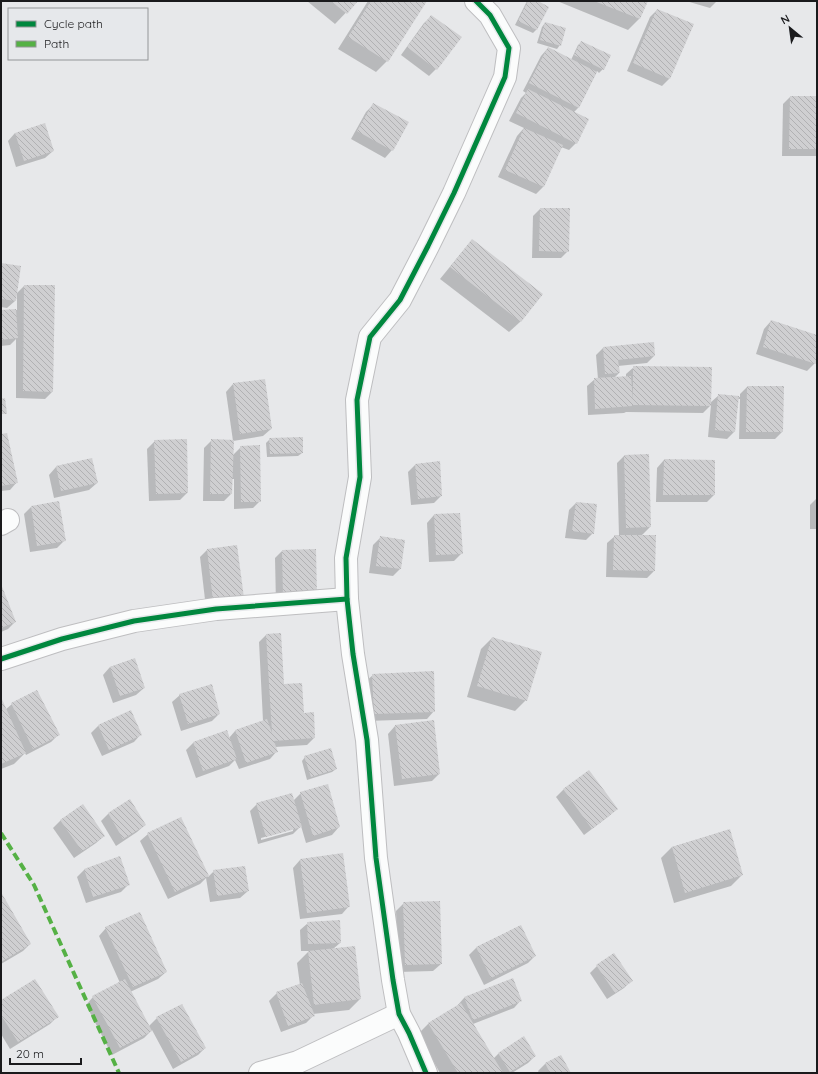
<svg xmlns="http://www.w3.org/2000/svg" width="818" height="1074" viewBox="0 0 818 1074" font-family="Quicksand,sans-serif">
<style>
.shadow{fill:#0003;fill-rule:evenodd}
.building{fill:url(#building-back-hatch)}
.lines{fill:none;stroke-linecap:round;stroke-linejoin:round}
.minor-casing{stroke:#bebec0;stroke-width:24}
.minor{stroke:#fbfcfc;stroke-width:22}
.quiet{stroke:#55b145;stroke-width:4;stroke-dasharray:8 4;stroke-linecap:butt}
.cycleway-casing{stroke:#e6e8eb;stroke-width:8}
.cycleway{stroke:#00873e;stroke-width:5}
</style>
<defs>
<pattern id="building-back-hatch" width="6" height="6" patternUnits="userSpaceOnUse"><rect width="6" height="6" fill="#cfcfd1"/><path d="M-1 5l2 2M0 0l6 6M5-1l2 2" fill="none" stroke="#b1b1b3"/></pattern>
</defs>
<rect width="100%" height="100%" fill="#e7e8ea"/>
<g class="shadow">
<polygon points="307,1 357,1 335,24"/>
<polygon points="368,1 426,1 387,61 376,72 338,49"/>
<polygon points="527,1 536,1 548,7 536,30 533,33 515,25"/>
<polygon points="557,1 646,1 639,19 628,30"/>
<polygon points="686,1 717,1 710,8"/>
<polygon points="657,10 669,79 662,86 627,71 650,17"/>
<polygon points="432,16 436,69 429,76 401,55 424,23"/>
<polygon points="545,23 560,45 557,49 537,43 542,27"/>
<polygon points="582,42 603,69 599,73 597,71 578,108 573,113 576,143 569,150 561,147 543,187 536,194 498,177 517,136 524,128 509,121 521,98 526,93 523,91 541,56 548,48 571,60 578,45"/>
<polygon points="790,97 817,97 817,156 782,156 783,104"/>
<polygon points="373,105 392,150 385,158 351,139 366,112"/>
<polygon points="15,133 53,151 45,158 16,167 8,141"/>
<polygon points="540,209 569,209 568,251 561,258 532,258 533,216"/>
<polygon points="473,241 542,295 520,322 509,332 440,279 462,252"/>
<polygon points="1,264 15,301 7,308 1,307"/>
<polygon points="24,286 52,392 45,399 16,398 16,339 10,345 1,346 1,311 17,310 17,293"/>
<polygon points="771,321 817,336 817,356 815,363 807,371 756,354 764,329"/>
<polygon points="653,343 654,356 647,363 618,366 619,373 614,378 626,377 626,374 634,367 710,403 719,395 740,397 740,394 747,387 783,387 782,432 775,439 739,439 740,399 738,399 734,432 727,439 708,437 711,405 703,413 626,412 624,413 588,415 587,386 595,379 598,379 596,355 603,348"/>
<polygon points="233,384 271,429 263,436 233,441 226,392"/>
<polygon points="1,435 17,482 10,490 1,491"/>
<polygon points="270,439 302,453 298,456 267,457 266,443"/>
<polygon points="212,440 233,455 241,447 260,501 253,508 234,509 234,479 232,479 231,494 224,501 203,501 204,448"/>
<polygon points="155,441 187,493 180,500 149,501 147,449"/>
<polygon points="624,456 650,527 641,536 654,571 647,578 606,577 607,543 615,536 619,536 617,463"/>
<polygon points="91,459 97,483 89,490 54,498 49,475 56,467"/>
<polygon points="664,460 714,495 707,502 656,502 657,468"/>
<polygon points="439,463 441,496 434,503 411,505 408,472 415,465"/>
<polygon points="817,498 817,529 810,529 810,505"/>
<polygon points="576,503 593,533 586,540 565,538 569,510"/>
<polygon points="31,507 64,541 57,548 30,552 24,514"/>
<polygon points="459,514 462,553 454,561 429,562 427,523 434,515"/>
<polygon points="381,537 400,569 393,576 369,573 373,545"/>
<polygon points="207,550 243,597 206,608 200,557"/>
<polygon points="282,551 316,596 276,604 275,558"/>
<polygon points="1,586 15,622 8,629 1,632"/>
<polygon points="266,635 283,685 303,714 314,738 307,745 275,747 277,751 270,759 239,769 235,760 229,766 196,778 186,750 193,743 226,731 229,738 235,731 263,721 259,642"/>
<polygon points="492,638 526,700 515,711 467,697 481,649"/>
<polygon points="134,659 144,688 136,695 113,703 103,675 110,667"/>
<polygon points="373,675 434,711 427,719 367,721 365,682"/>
<polygon points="180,695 219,714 212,721 181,731 172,702"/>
<polygon points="1,700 5,710 12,704 58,735 51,742 26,755 25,753 14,764 1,769"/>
<polygon points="433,721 439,774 432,781 394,786 388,734 395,726"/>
<polygon points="98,726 141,734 134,742 102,756 91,733"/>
<polygon points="305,757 336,769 332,772 307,780 302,761"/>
<polygon points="589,772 616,809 609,816 584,835 556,797 563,790"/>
<path d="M301,793L339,827L332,835L306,843L301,826L293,834L258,844L250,811L257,804L293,801ZM293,829V831L261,840V838Z"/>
<polygon points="130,801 145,825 137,832 116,846 101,821 108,814"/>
<polygon points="180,818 208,877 214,871 248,891 240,898 210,902 206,878 200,884 168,899 140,841 148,834"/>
<polygon points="61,820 104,836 96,843 74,858 53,828"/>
<polygon points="729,830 742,875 731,886 674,903 661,858 672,847"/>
<polygon points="342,855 349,906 342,914 300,919 293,868 300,860"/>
<polygon points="85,869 129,884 121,892 86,903 77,877"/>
<polygon points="1,894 30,944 23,951 1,964"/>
<polygon points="404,903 441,964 433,971 398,972 396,911"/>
<polygon points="308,923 340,943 333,949 360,999 349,1010 313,1014 314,1015 306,1023 281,1032 269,1001 277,993 300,985 297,963 309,951 301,951 300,930"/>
<polygon points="520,926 535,956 528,963 484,985 469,955 476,948"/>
<polygon points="106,928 166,972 158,979 130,992 149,1026 157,1018 205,1048 198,1055 173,1069 152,1030 144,1038 112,1055 86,1005 93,997 120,983 99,936"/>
<polygon points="597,966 631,981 624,988 607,999 590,973"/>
<polygon points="513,979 521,1000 514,1008 473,1024 493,1059 498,1054 524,1038 535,1056 528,1063 512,1073 440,1073 418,1034 428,1024 457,1006 464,998"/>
<polygon points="1,1001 57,1017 50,1024 10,1049 1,1034"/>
<polygon points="561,1056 570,1073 539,1073 538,1071 545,1064"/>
</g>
<g class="building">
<polygon points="331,1 358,1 347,14"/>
<polygon points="371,1 427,1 388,62 348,37"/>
<polygon points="528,1 538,1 549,7 537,30 518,21"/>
<polygon points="594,1 648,1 640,19"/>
<polygon points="657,9 694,24 670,79 633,63"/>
<polygon points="431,15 462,37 437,70 407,47"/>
<polygon points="545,22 566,28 561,46 540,40"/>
<polygon points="581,41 611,55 604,70 574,55"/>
<polygon points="548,47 597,72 579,108 529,83"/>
<polygon points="528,89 589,119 577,144 516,113"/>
<polygon points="790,96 817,96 817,149 789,149"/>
<polygon points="373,103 409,122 393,151 357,131"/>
<polygon points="45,123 54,151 24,161 15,133"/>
<polygon points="524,128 563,145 544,187 505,170"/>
<polygon points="540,208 570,208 569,252 539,251"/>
<polygon points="472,239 543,294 521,322 450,267"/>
<polygon points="1,263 21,266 16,301 1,299"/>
<polygon points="24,285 55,285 53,392 23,391"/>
<polygon points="16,309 18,338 1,340 1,310"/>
<polygon points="771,320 817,335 817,360 816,364 763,347"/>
<polygon points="654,342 655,356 618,360 620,373 605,374 603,347"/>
<polygon points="633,366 712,367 711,406 632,405 632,406 595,409 594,378 631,376 633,400"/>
<polygon points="265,379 272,429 240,434 233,383"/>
<polygon points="747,386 784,386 783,432 746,432"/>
<polygon points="718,394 739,396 735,432 715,430"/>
<polygon points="5,398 7,414 1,414 1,399"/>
<polygon points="7,433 18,483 1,486 1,434"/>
<polygon points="303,437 303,453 270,454 269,438"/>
<polygon points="187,439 188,493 156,494 154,440"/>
<polygon points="211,439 234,440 232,494 210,494"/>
<polygon points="260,445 261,502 241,502 240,446"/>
<polygon points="649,454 651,527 626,528 624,455"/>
<polygon points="92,458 98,483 61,491 56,466"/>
<polygon points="664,459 715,460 715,495 663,495"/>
<polygon points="440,461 442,496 418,499 415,464"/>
<polygon points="59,501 66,541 37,546 31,506"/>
<polygon points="576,502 597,504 594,534 572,531"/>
<polygon points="460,513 463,554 436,555 434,514"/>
<polygon points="614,535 656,535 655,571 613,570"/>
<polygon points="380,536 405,540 401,569 376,566"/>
<polygon points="237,545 244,598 213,601 207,549"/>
<polygon points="316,549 317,597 283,597 282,550"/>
<polygon points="1,584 16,622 1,628"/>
<polygon points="281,633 284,684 302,683 304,713 314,712 315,738 274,741 278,752 246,763 235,730 267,719 272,733 266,634"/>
<polygon points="492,637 542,652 527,701 477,686"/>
<polygon points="135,658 145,688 120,696 110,667"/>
<polygon points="434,671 435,712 374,714 372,674"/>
<polygon points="212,684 220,714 188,724 179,694"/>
<polygon points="37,690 60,735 33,749 11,703"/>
<polygon points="1,697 26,753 1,764"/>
<polygon points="131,710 142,735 109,750 98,725"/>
<polygon points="434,720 440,774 402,779 395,725"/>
<polygon points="227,730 237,759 203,771 193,742"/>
<polygon points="331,748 337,769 311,777 304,756"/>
<polygon points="589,770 618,809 592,829 563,789"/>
<polygon points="328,784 340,827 313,836 300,792"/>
<polygon points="292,793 302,827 266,837 256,803"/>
<polygon points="130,799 146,825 123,839 108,813"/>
<polygon points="83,804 105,836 82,851 60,820"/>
<polygon points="181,817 209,876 175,892 147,833"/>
<polygon points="730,829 743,875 685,893 672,847"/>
<polygon points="343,853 350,907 307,913 300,859"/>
<polygon points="120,856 130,885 93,897 84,869"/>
<polygon points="245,866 249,891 217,896 213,870"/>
<polygon points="1,892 31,944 1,962"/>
<polygon points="440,901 442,964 405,965 403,902"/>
<polygon points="140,912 167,972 133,987 105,927"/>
<polygon points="340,920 341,943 308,944 307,922"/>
<polygon points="521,925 536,956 491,978 476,947"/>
<polygon points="355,946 361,999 314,1005 308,951"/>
<polygon points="614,953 633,981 615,993 596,965"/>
<polygon points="513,978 522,1001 473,1020 464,997"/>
<polygon points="35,979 59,1017 18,1042 1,1015 1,1000"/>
<polygon points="125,979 152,1031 120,1048 92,996"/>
<polygon points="302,983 315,1016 288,1026 276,992"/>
<polygon points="461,1003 503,1073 458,1073 428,1023"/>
<polygon points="182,1004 206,1048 181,1062 156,1017"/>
<polygon points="524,1036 536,1056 510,1072 498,1053"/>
<polygon points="561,1055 571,1073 550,1073 545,1063"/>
</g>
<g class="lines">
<defs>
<g id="minor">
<polyline points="1,524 8,520"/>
<polyline points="1,659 62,639 134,621 216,609 347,599"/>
<polyline points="260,1073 298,1062 399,1014"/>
<polyline points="426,1073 409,1033 399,1014 393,980 376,858 367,740 353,654 347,599 346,558 360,477 357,400 370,337 400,300 428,246 454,193 505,77 509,48 490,15 476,1"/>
</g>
</defs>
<use href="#minor" class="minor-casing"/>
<use href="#minor" class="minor"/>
<polyline class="quiet" points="1,833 34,885 119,1073"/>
<defs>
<g id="cycleway">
<polyline points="1,659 62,639 134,621 216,609 347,599"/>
<polyline points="426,1073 409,1033 399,1014 393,980 376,858 367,740 353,654 347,599 346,558 360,477 357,400 370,337 400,300 428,246 454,193 505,77 509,48 490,15 476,1"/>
</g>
</defs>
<use href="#cycleway" class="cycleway-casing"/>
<use href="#cycleway" class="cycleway"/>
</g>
<rect width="818" height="1074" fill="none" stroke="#1a1a1c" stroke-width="4"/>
<rect x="8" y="8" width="140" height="52" fill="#e6e8eb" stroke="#949698"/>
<rect x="16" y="21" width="20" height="6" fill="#00873e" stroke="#949698"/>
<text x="44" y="28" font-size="12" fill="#1a1a1c">Cycle path</text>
<rect x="16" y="41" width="20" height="6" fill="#55b145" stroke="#949698"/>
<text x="44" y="48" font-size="12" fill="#1a1a1c">Path</text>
<g transform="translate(790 28) rotate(331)" stroke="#e6e8eb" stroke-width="3" paint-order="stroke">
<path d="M0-3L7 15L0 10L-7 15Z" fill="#1a1a1c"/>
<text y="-6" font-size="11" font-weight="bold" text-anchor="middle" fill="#1a1a1c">N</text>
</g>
<path d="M10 1058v6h71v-6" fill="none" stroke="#1a1a1c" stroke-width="2"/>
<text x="16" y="1058" font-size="12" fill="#1a1a1c" stroke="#e6e8eb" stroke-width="3" paint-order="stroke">20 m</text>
</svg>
